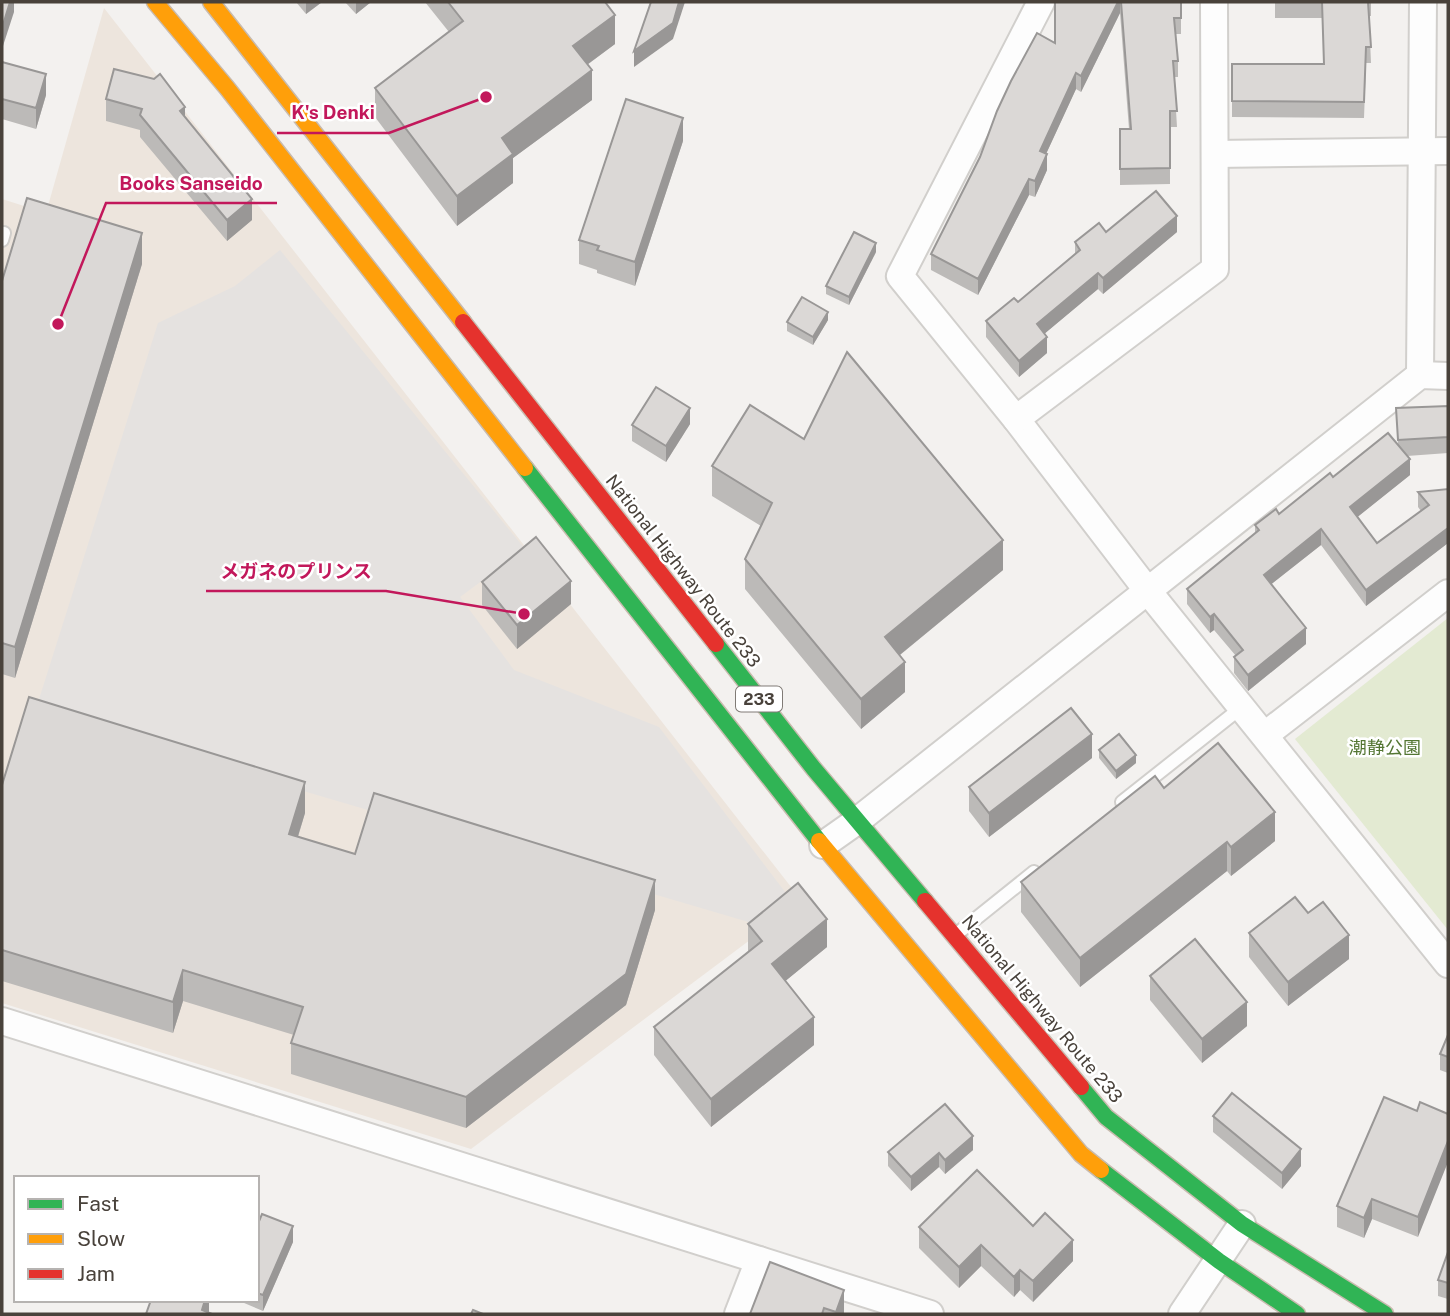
<svg xmlns="http://www.w3.org/2000/svg" width="1450" height="1316" viewBox="0 0 1450 1316" font-family="'Public Sans','Noto Sans JP',sans-serif">
<style>
.commercial{fill:#ede5dd}
.green{fill:#e3ead2}
.parking{fill:#e5e2e0}
.lines{fill:none;stroke-linecap:round;stroke-linejoin:round}
.lane-casing{stroke:#d1cfcc;stroke-width:16}
.street-casing{stroke:#d1cfcc;stroke-width:30}
.fast-casing{stroke:#c8bbae;stroke-width:19}
.slow-casing{stroke:#c8bbae;stroke-width:19}
.jam-casing{stroke:#c8bbae;stroke-width:19}
.lane{stroke:#fdfdfd;stroke-width:12}
.street{stroke:#fdfdfd;stroke-width:26}
.fast{stroke:#30b455;stroke-width:16}
.slow{stroke:#ff9f0a;stroke-width:16}
.jam{stroke:#e5322d;stroke-width:16}
.wall{fill:#bcbab8}
.shaded-wall{fill:#999796}
.building{fill:#dbd8d6;stroke:#999796;stroke-width:2}
.labels{text-anchor:middle;stroke-width:5;stroke-linejoin:round;paint-order:stroke}
.shield{fill:#fff;stroke:#807b76;stroke-width:2}
.shield-label{font-size:16px;font-weight:bold;fill:#49423b}
.street-label{font-size:18px;fill:#49423b;stroke:#fff}
.park-label{font-size:18px;fill:#547633;stroke:#fff}
.leader{fill:none;stroke:#c2185b;stroke-width:2.5}
.callout-dot{fill:#c2185b;stroke:#fff;stroke-width:2.5}
.callout-label{font-size:19px;text-anchor:middle;font-weight:bold;fill:#c2185b;stroke:#fff;stroke-width:5;stroke-linejoin:round;paint-order:stroke}
</style>
<rect width="100%" height="100%" fill="#f3f1ef"/>
<polygon class="commercial" points="104,8 802,901 471,1149 2,1003 2,199 46,213"/>
<polygon class="green" points="1448,618 1448,930 1295,739"/>
<polygon class="parking" points="280,250 525,549 460,597 514,670 659,727 789,897 752,923 35,712 158,323 235,286"/>
<g class="lines">
<defs>
<g id="lane">
<polyline points="2,240 4,233"/>
<polyline points="1122,802 1242,707"/>
<polyline points="958,933 1034,872"/>
</g>
<g id="street">
<polyline points="1041,2 900,276 1016,419 1147,590 1448,964"/>
<polyline points="1215,154 1448,151"/>
<polyline points="1420,375 1423,2"/>
<polyline points="1016,419 1215,269 1214,2"/>
<polyline points="1265,735 1448,593"/>
<polyline points="823,845 857,821 1420,375 1448,376"/>
<polyline points="2,1021 930,1314"/>
<polyline points="738,1314 759,1260"/>
<polyline points="1182,1314 1242,1224"/>
</g>
<g id="fast">
<polyline points="525,468 819,841"/>
<polyline points="716,644 814,769 925,901"/>
<polyline points="1081,1087 1106,1117 1242,1224 1385,1314"/>
<polyline points="1101,1170 1219,1261 1297,1314"/>
</g>
<g id="slow">
<polyline points="155,2 227,88 525,468"/>
<polyline points="211,2 463,322"/>
<polyline points="819,841 1081,1154 1101,1170"/>
</g>
<g id="jam">
<polyline points="463,322 716,644"/>
<polyline points="925,901 1081,1087"/>
</g>
</defs>
<use href="#lane" class="lane-casing"/>
<use href="#street" class="street-casing"/>
<use href="#fast" class="fast-casing"/>
<use href="#slow" class="slow-casing"/>
<use href="#jam" class="jam-casing"/>
<use href="#lane" class="lane"/>
<use href="#street" class="street"/>
<use href="#fast" class="fast"/>
<use href="#slow" class="slow"/>
<use href="#jam" class="jam"/>
</g>
<g class="wall">
<polygon points="296,2 322,2 306,14"/>
<polygon points="345,2 371,2 356,14"/>
<polygon points="425,2 605,2 615,44 587,65 592,100 513,158 513,183 457,226 375,117 375,88 449,32"/>
<polygon points="1055,2 1181,2 1181,34 1175,34 1178,61 1178,77 1174,77 1177,127 1170,127 1170,184 1120,185 1120,129 1129,129 1120,13 1081,92 1076,89 1046,154 1047,170 1035,197 1029,195 978,295 931,270 931,254 1055,43"/>
<polygon points="1275,2 1371,2 1371,16 1369,16 1371,63 1366,63 1364,118 1232,117 1232,64 1324,64 1322,18 1275,18"/>
<polygon points="2,62 46,95 36,129 2,119"/>
<polygon points="106,99 185,117 252,220 227,241 140,137 140,130 106,121"/>
<polygon points="683,141 635,286 597,273 597,270 579,264 579,240"/>
<polygon points="1106,232 1177,232 1103,294 1098,289 1045,333 1047,353 1019,377 986,337 986,321 1018,302 1075,254 1075,242"/>
<polygon points="876,252 849,305 826,294 826,286"/>
<polygon points="142,264 15,678 2,674 2,281"/>
<polygon points="828,320 813,345 787,331 787,322"/>
<polygon points="1448,406 1448,453 1407,456 1410,475 1357,517 1377,543 1421,511 1418,507 1418,492 1448,489 1448,543 1366,606 1321,545 1271,584 1306,644 1248,691 1234,673 1234,657 1236,656 1214,630 1210,633 1187,604 1187,589 1255,533 1255,525 1279,514 1333,477 1398,444 1396,408"/>
<polygon points="690,424 666,462 632,441 632,425"/>
<polygon points="712,466 1003,570 900,655 905,692 861,729 745,589 745,559 761,526 712,496"/>
<polygon points="482,582 571,604 517,649 482,605"/>
<polygon points="1099,750 1136,763 1116,779 1099,758"/>
<polygon points="1092,758 989,837 969,811 969,787"/>
<polygon points="2,785 305,813 298,837 355,854 655,910 626,1005 466,1128 291,1074 291,1043 294,1035 183,1001 173,1033 2,981"/>
<polygon points="1164,788 1275,841 1231,876 1227,871 1080,987 1021,912 1021,882"/>
<polygon points="1308,913 1349,959 1288,1006 1249,957 1249,933"/>
<polygon points="748,924 827,947 785,981 814,1045 711,1127 654,1055 654,1027 748,952"/>
<polygon points="1150,976 1247,1026 1202,1063 1150,1000"/>
<polygon points="1448,1035 1448,1073 1440,1070 1440,1054"/>
<polygon points="1420,1102 1418,1237 1372,1219 1364,1238 1337,1227 1337,1206 1417,1111"/>
<polygon points="1213,1116 1301,1166 1282,1189 1213,1132"/>
<polygon points="973,1150 945,1174 939,1167 911,1191 888,1166 888,1152"/>
<polygon points="257,1226 293,1242 263,1311 237,1300 257,1300"/>
<polygon points="1033,1226 1073,1261 1033,1302 1020,1290 1014,1297 981,1266 959,1288 919,1248 919,1227"/>
<polygon points="1448,1252 1448,1299 1438,1296 1438,1280"/>
<polygon points="844,1290 844,1314 750,1314"/>
</g>
<g class="shaded-wall">
<polygon points="10,2 14,2 14,12 2,49 2,28"/>
<polygon points="306,2 322,2 306,14"/>
<polygon points="356,2 371,2 356,14"/>
<polygon points="679,2 685,2 673,39 634,67 634,51"/>
<polygon points="1118,2 1120,2 1120,13 1081,92 1081,76"/>
<polygon points="615,15 615,44 573,75 573,46"/>
<polygon points="592,70 592,100 513,158 513,183 457,226 457,196 502,138"/>
<polygon points="1076,73 1076,89 1040,167 1040,151"/>
<polygon points="46,74 46,95 36,129 36,108"/>
<polygon points="185,107 185,128 180,111"/>
<polygon points="683,118 683,141 635,286 635,262"/>
<polygon points="1047,154 1047,170 1035,197 1035,181"/>
<polygon points="1029,179 1029,195 978,295 978,279"/>
<polygon points="252,199 252,220 227,241 227,220"/>
<polygon points="1177,216 1177,232 1103,294 1103,278"/>
<polygon points="142,233 142,264 15,678 15,647"/>
<polygon points="876,243 876,252 849,305 849,297"/>
<polygon points="1098,273 1098,289 1037,340 1037,324"/>
<polygon points="828,312 828,320 813,345 813,337"/>
<polygon points="1047,337 1047,353 1019,377 1019,361"/>
<polygon points="690,408 690,424 666,462 666,446"/>
<polygon points="1410,459 1410,475 1350,523 1350,507"/>
<polygon points="1448,528 1448,543 1366,606 1366,590"/>
<polygon points="1321,529 1321,545 1264,590 1264,575"/>
<polygon points="1003,540 1003,570 885,667 885,637"/>
<polygon points="571,581 571,604 517,649 517,625"/>
<polygon points="1214,614 1214,630 1210,633 1210,617"/>
<polygon points="1306,628 1306,644 1248,691 1248,675"/>
<polygon points="905,662 905,692 861,729 861,699"/>
<polygon points="1092,734 1092,758 989,837 989,813"/>
<polygon points="1136,755 1136,763 1116,779 1116,771"/>
<polygon points="305,782 305,813 289,865 289,834"/>
<polygon points="1275,812 1275,841 1231,876 1231,847"/>
<polygon points="1227,842 1227,871 1080,987 1080,958"/>
<polygon points="655,880 655,910 626,1005 466,1128 466,1097"/>
<polygon points="827,919 827,947 772,992 772,964"/>
<polygon points="1349,935 1349,959 1288,1006 1288,982"/>
<polygon points="183,970 183,1001 173,1033 173,1002"/>
<polygon points="1247,1002 1247,1026 1202,1063 1202,1039"/>
<polygon points="814,1017 814,1045 711,1127 711,1099"/>
<polygon points="973,1136 973,1150 945,1174 945,1160"/>
<polygon points="1448,1141 1448,1162 1418,1237 1418,1217"/>
<polygon points="1301,1149 1301,1166 1282,1189 1282,1173"/>
<polygon points="939,1153 939,1167 911,1191 911,1177"/>
<polygon points="1372,1199 1372,1219 1364,1238 1364,1218"/>
<polygon points="293,1226 293,1242 263,1311 263,1295"/>
<polygon points="1073,1240 1073,1261 1033,1302 1033,1281"/>
<polygon points="981,1245 981,1266 959,1288 959,1267"/>
<polygon points="1020,1270 1020,1290 1014,1297 1014,1277"/>
<polygon points="844,1290 844,1314 836,1314 836,1312"/>
<polygon points="205,1300 209,1300 209,1313 202,1310"/>
</g>
<g class="building">
<polygon points="2,2 10,2 2,28"/>
<polygon points="448,2 605,2 615,15 573,46 592,70 502,138 513,154 457,196 375,88 463,21"/>
<polygon points="651,2 679,2 673,23 634,51"/>
<polygon points="1055,2 1118,2 1081,76 1076,73 1040,151 1047,154 1035,181 1029,179 978,279 931,254 980,157 997,111 1011,81 1037,33 1055,43"/>
<polygon points="1121,2 1181,2 1181,18 1174,18 1178,61 1173,61 1177,111 1170,111 1170,168 1120,169 1120,129 1131,129"/>
<polygon points="1275,2 1368,2 1371,47 1366,47 1364,102 1232,101 1232,64 1324,64 1322,2"/>
<polygon points="2,62 46,74 36,108 2,99"/>
<polygon points="114,69 154,79 160,74 185,107 180,111 252,199 227,220 140,115 142,109 106,99"/>
<polygon points="626,99 683,118 635,262 597,250 599,246 579,240"/>
<polygon points="1156,191 1177,216 1103,278 1098,273 1037,324 1047,337 1019,361 986,321 1014,298 1018,302 1080,250 1075,242 1099,223 1106,232"/>
<polygon points="27,198 142,233 15,647 2,643 2,281"/>
<polygon points="854,232 876,243 849,297 826,286"/>
<polygon points="802,297 828,312 813,337 787,322"/>
<polygon points="847,352 1003,540 885,637 905,662 861,699 745,559 772,503 712,466 750,405 804,439"/>
<polygon points="656,387 690,408 666,446 632,425"/>
<polygon points="1448,406 1448,437 1398,440 1396,408"/>
<polygon points="1388,433 1410,459 1350,507 1377,543 1429,505 1418,492 1448,489 1448,528 1366,590 1321,529 1264,575 1306,628 1248,675 1234,657 1243,650 1214,614 1210,617 1187,589 1259,530 1255,525 1276,509 1279,514 1330,473 1333,477"/>
<polygon points="536,537 571,581 517,625 482,582"/>
<polygon points="29,697 305,782 289,834 355,854 374,793 655,880 626,974 466,1097 291,1043 303,1007 183,970 173,1002 2,950 2,785"/>
<polygon points="1071,708 1092,734 989,813 969,787"/>
<polygon points="1119,734 1136,755 1116,771 1099,750"/>
<polygon points="1218,743 1275,812 1231,847 1227,842 1080,958 1021,882 1155,776 1164,788"/>
<polygon points="798,883 827,919 772,964 814,1017 711,1099 654,1027 762,941 748,924"/>
<polygon points="1295,897 1308,913 1323,902 1349,935 1288,982 1249,933"/>
<polygon points="1195,939 1247,1002 1202,1039 1150,976"/>
<polygon points="1448,1035 1448,1057 1440,1054"/>
<polygon points="1232,1093 1301,1149 1282,1173 1213,1116"/>
<polygon points="1384,1097 1417,1111 1420,1102 1448,1114 1448,1141 1418,1217 1372,1199 1364,1218 1337,1206"/>
<polygon points="945,1104 973,1136 945,1160 939,1153 911,1177 888,1152"/>
<polygon points="977,1170 1033,1226 1045,1213 1073,1240 1033,1281 1020,1270 1014,1277 981,1245 959,1267 919,1227"/>
<polygon points="262,1214 293,1226 263,1295 257,1293 257,1226"/>
<polygon points="1448,1252 1448,1283 1438,1280"/>
<polygon points="770,1262 844,1290 836,1312 824,1308 822,1314 750,1314"/>
<polygon points="151,1300 205,1300 202,1310 212,1314 146,1314"/>
<polygon points="473,1310 483,1314 471,1314"/>
</g>
<g class="labels">
<rect class="shield" x="736" y="686.5" width="46" height="25" rx="5"/>
<g class="shield-label">
<text x="759" y="705">233</text>
</g>
<g class="street-label">
<text transform="translate(683 571) rotate(52)" y="6">National Highway Route 233</text>
<text transform="translate(1042 1009) rotate(50)" y="6">National Highway Route 233</text>
</g>
<g class="park-label">
<text x="1385" y="754">潮静公園</text>
</g>
</g>
<path class="leader" d="M486 97L389 133H277M58 324L106 203H277M524 614L386 591H206"/>
<g class="callout-dot">
<circle cx="486" cy="97" r="7"/>
<circle cx="58" cy="324" r="7"/>
<circle cx="524" cy="614" r="7"/>
</g>
<g class="callout-label">
<text x="333" y="119">K's Denki</text>
<text x="191" y="190">Books Sanseido</text>
<text x="296" y="578">メガネのプリンス</text>
</g>
<rect width="1450" height="1316" fill="none" stroke="#49423b" stroke-width="7"/>
<rect x="14" y="1176" width="245" height="126" fill="#ffffff" stroke="#b6b3b1" stroke-width="2"/>
<rect x="28" y="1199" width="35" height="10" fill="#30b455" stroke="#b6b3b1" stroke-width="2"/>
<text x="77" y="1211" font-size="21" fill="#49423b">Fast</text>
<rect x="28" y="1234" width="35" height="10" fill="#ff9f0a" stroke="#b6b3b1" stroke-width="2"/>
<text x="77" y="1246" font-size="21" fill="#49423b">Slow</text>
<rect x="28" y="1269" width="35" height="10" fill="#e5322d" stroke="#b6b3b1" stroke-width="2"/>
<text x="77" y="1281" font-size="21" fill="#49423b">Jam</text>
</svg>
